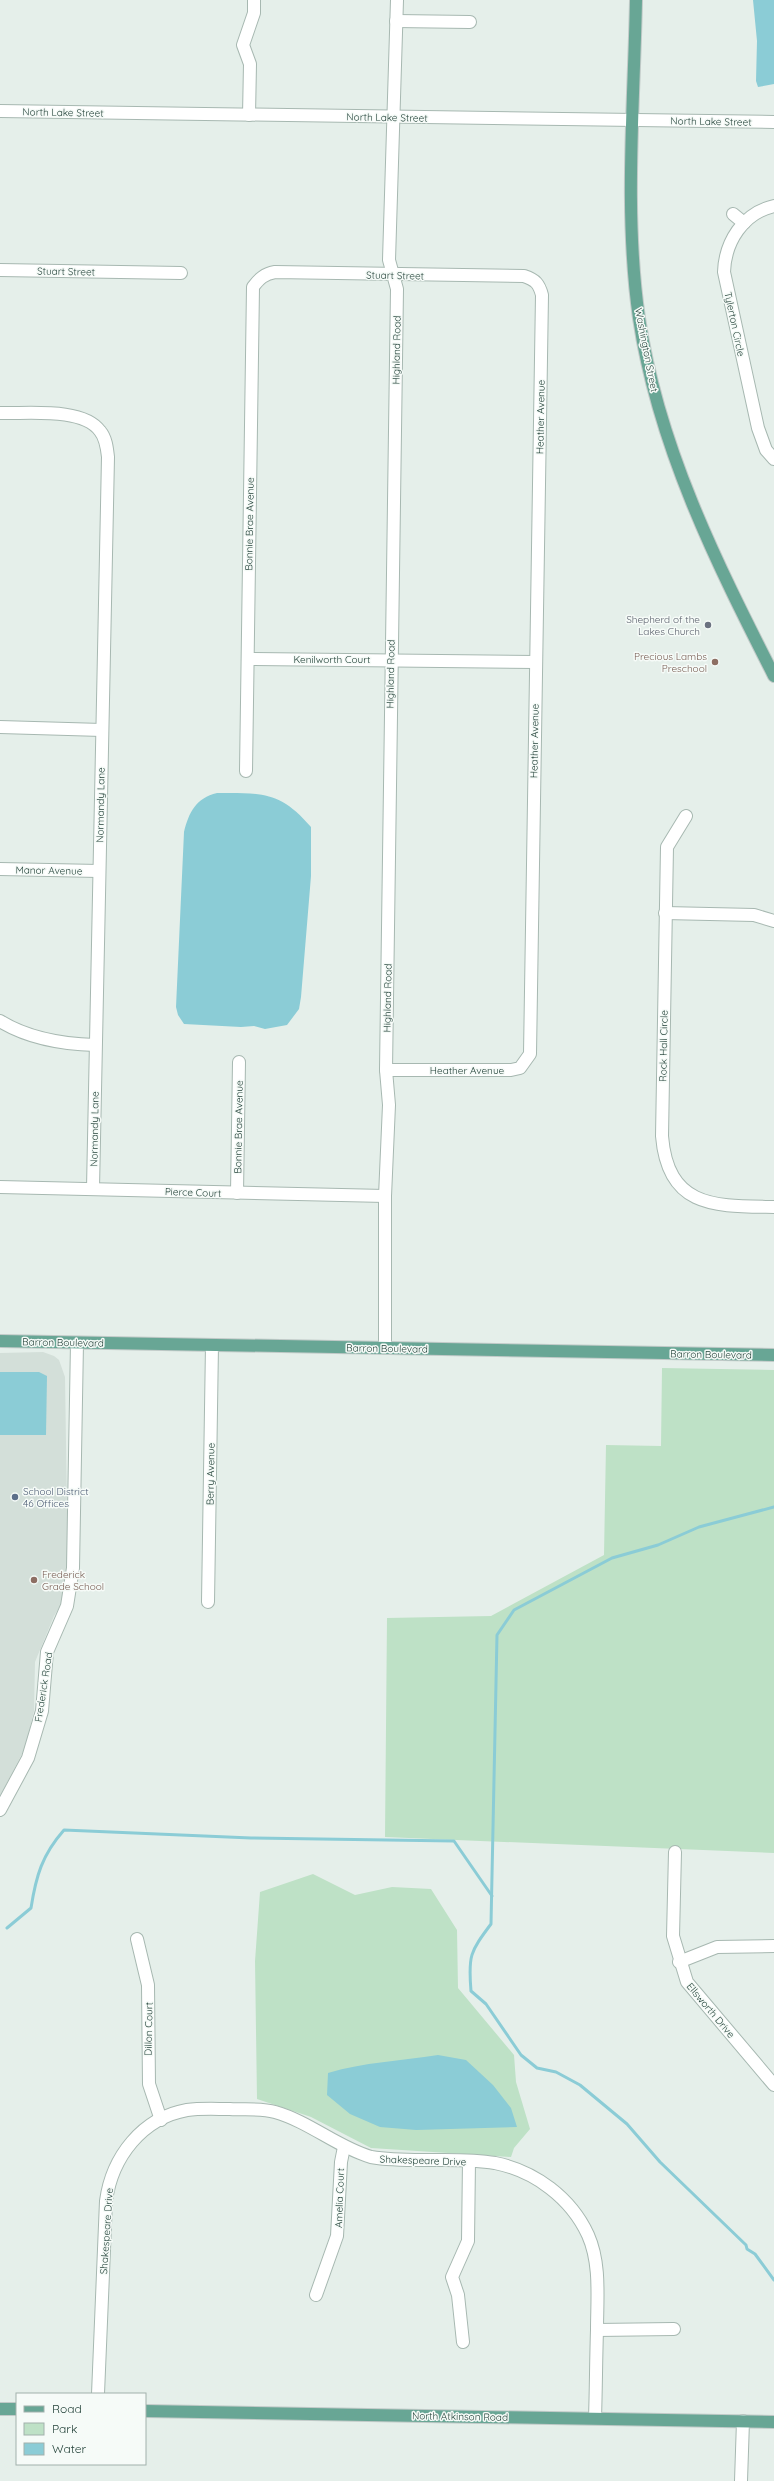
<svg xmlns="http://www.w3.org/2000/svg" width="774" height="2481" viewBox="0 0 774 2481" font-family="Quicksand,sans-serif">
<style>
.built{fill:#d3dfd9}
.green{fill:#bee1c6}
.water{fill:#8bccd6}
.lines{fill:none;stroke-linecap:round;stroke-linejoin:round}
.stream{stroke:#8bccd6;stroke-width:3}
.minor-casing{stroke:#a7b8b1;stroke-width:14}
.major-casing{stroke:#c1cac8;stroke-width:14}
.minor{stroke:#fff;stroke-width:12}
.major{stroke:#68a695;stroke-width:12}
.worship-dot{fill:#6b7280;stroke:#f6fbf8;stroke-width:1.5}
.education-dot{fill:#8d6e63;stroke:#f6fbf8;stroke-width:1.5}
.service-dot{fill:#5c6f8a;stroke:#f6fbf8;stroke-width:1.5}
.labels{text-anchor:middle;stroke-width:3;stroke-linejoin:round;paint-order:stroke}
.street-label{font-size:10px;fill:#234239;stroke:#f6fbf8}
.worship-label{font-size:10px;fill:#5b616d;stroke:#f6fbf8;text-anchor:end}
.education-label{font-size:10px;fill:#785e54;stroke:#f6fbf8;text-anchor:end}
.service-label{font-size:10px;fill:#4e5e75;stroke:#f6fbf8;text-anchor:start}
</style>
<rect width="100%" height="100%" fill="#e5efea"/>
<polygon class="built" points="43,1352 54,1356 59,1360 65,1377 68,1574 62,1603 54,1616 35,1662 34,1711 25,1748 0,1796 0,1353"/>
<g class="green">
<polygon points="662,1368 774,1370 774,1853 385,1837 387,1618 491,1616 604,1555 606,1445 661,1446"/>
<polygon points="313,1874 355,1895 392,1887 431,1889 457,1930 458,1988 514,2055 516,2082 530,2129 514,2148 511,2157 371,2148 311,2117 257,2099 255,1961 260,1892"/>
</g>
<g class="water">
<polygon points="753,0 774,0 774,84 758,87 756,81 757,41"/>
<path d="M217,793C262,793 280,791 311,827V876L301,997L299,1009L287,1025L265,1029L254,1026L241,1027L184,1024L178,1015L176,1007L184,832C189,812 196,798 217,793Z"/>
<polygon points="0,1372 39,1372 47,1376 46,1435 0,1435"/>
<path d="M438,2055L466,2060L493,2085L511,2108L517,2127L416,2130L380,2127L350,2114L327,2095L328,2073C364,2062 401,2061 438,2055Z"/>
</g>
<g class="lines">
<g class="stream">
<path d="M774,1507L699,1527L658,1545L612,1558L514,1610L497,1635L491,1924C470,1952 468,1956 471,1991L486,2004L521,2055L537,2068L556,2072L580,2085L627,2124L660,2162L746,2245L747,2249L755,2254L774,2280"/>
<path d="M7,1928L31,1908C36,1876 42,1855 64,1830L251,1838L454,1841L492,1896"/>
</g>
<defs>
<g id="minor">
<polyline points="396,21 470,22"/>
<polyline points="0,111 774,122"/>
<polyline points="249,115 250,64 243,45 254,13 254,0"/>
<path d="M774,206C743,213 725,242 724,272L758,428L766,450L774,459"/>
<polyline points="733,214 744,223"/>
<polyline points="0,270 181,273"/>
<path d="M0,413C27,414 83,407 100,431C106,438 107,448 108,457L93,1188"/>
<polyline points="248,659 536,662"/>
<polyline points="0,727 102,730"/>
<path d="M246,771L253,287C259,279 264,274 275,272L524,276C536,280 539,284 542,295L530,1054L520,1068L511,1070H386"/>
<path d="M686,816L667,847L662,1136C668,1209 716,1206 774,1207"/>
<polyline points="0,869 99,871"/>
<polyline points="665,913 754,915 774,921"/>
<path d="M0,1021C29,1039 62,1044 95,1045"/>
<polyline points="0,1187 385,1196"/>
<polyline points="237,1193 239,1062"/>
<polyline points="385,1348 385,1196 389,1105 386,1070 397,289 389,260 397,0"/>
<polyline points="208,1602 212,1345"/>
<polyline points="0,1810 28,1758 42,1711 47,1652 67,1606 73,1568 77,1343"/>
<polyline points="675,1852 673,1936 687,1982 774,2085"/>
<polyline points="137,1939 148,1985 149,2084 161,2120"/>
<polyline points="679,1962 717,1947 774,1946"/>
<polyline points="316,2295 337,2236 341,2162 344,2147"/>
<polyline points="597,2330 674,2329"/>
<polyline points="463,2342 458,2295 452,2277 468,2241 469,2161"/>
<path d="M98,2394L106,2201C112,2157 142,2118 187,2110C201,2108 216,2109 230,2109C245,2110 261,2108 275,2112C310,2122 337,2147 371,2157C412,2164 455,2156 495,2163C535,2171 571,2198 588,2235C601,2264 597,2299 597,2330C596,2360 596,2389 595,2418"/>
<polyline points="741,2481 743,2421"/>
</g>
<g id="major">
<path d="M636,0C634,104 624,214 639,318C658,446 716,562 774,676"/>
<polyline points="0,1341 774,1355"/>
<polyline points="0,2409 17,2409"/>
<polyline points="145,2411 774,2422"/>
</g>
</defs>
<use href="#minor" class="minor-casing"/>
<use href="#major" class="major-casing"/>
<use href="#minor" class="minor"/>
<use href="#major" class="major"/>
</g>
<circle class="worship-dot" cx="708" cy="625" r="4"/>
<g class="education-dot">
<circle cx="715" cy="662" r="4"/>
<circle cx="34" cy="1580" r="4"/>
</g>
<circle class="service-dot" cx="15" cy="1497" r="4"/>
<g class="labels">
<g class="street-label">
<text transform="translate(63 112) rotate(1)" y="4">North Lake Street</text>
<text transform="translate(387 117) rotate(1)" y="4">North Lake Street</text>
<text transform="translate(711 121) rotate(1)" y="4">North Lake Street</text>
<text transform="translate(66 271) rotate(1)" y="4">Stuart Street</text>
<text transform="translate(395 275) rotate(1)" y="4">Stuart Street</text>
<text transform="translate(735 324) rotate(78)" y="4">Tylerton Circle</text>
<text transform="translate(396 350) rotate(-89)" y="4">Highland Road</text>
<text transform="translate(647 350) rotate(79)" y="4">Washington Street</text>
<text transform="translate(540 417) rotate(-89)" y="4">Heather Avenue</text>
<text transform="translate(249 524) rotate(-89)" y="4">Bonnie Brae Avenue</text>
<text x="332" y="663">Kenilworth Court</text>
<text transform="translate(390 674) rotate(-89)" y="4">Highland Road</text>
<text transform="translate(534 741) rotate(-89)" y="4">Heather Avenue</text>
<text transform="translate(100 805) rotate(-89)" y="4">Normandy Lane</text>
<text transform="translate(49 870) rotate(1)" y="4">Manor Avenue</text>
<text transform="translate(387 998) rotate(-89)" y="4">Highland Road</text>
<text transform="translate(663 1046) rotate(-89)" y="4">Rock Hall Circle</text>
<text x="467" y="1074">Heather Avenue</text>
<text transform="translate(238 1127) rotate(-89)" y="4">Bonnie Brae Avenue</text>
<text transform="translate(94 1129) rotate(-89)" y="4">Normandy Lane</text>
<text transform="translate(193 1192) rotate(2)" y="4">Pierce Court</text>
<text transform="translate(63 1342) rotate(1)" y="4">Barron Boulevard</text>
<text transform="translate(387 1348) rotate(1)" y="4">Barron Boulevard</text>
<text transform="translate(711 1354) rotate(1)" y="4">Barron Boulevard</text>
<text transform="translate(210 1474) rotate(-89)" y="4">Berry Avenue</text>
<text transform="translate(43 1687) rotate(-81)" y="4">Frederick Road</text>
<text transform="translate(711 2010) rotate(50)" y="4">Ellsworth Drive</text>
<text transform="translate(148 2029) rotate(-89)" y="4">Dillon Court</text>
<text transform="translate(423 2160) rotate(2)" y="4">Shakespeare Drive</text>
<text transform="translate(339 2198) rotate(-88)" y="4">Amelia Court</text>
<text transform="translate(106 2231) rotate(-86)" y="4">Shakespeare Drive</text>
<text transform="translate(460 2416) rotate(1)" y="4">North Atkinson Road</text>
</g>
<g class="worship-label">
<text x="700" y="623">Shepherd of the<tspan x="700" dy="12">Lakes Church</tspan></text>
</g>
<g class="education-label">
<text x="707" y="660">Precious Lambs<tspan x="707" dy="12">Preschool</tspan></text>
<text x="42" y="1578" text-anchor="start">Frederick<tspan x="42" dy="12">Grade School</tspan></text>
</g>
<g class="service-label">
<text x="23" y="1495">School District<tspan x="23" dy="12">46 Offices</tspan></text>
</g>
</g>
<rect x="16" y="2393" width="130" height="72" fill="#f6fbf8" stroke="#a2b1ac"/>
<rect x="24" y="2406" width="20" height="6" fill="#68a695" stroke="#a2b1ac"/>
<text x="52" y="2413" font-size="12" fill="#234239">Road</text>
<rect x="24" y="2423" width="20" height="12" fill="#bee1c6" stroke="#a2b1ac"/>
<text x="52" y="2433" font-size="12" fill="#234239">Park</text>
<rect x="24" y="2443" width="20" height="12" fill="#8bccd6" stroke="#a2b1ac"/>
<text x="52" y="2453" font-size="12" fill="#234239">Water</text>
</svg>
